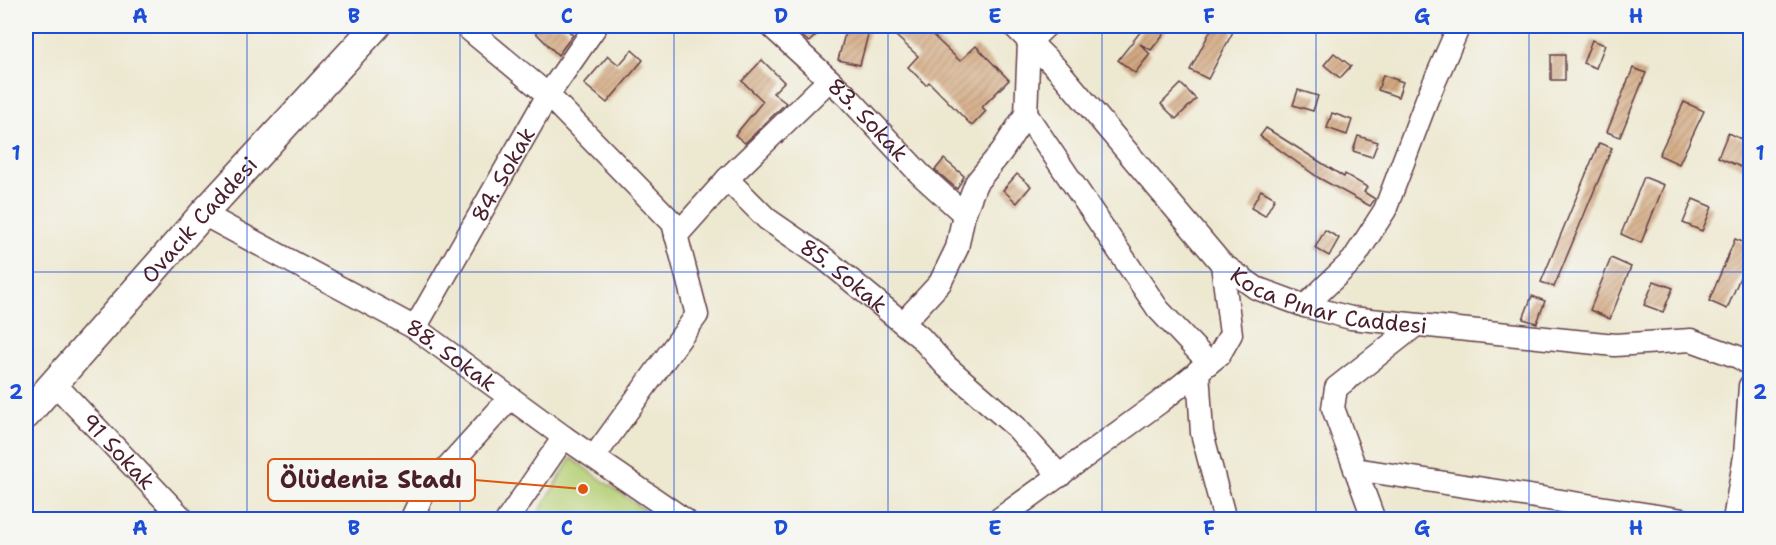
<svg xmlns="http://www.w3.org/2000/svg" width="1776" height="545" viewBox="0 0 1776 545" font-family="'Shantell Sans',sans-serif">
<style>
.pitch{fill:#b5cf75;stroke:#807750;stroke-width:1.5}
.building{fill:url(#building-hatch)}
.lines{fill:none;stroke-linecap:round;stroke-linejoin:round}
.minor-casing{stroke:#623d44;stroke-width:25}
.major-casing{stroke:#623d44;stroke-width:31}
.minor{stroke:#fff;stroke-width:22}
.major{stroke:#fff;stroke-width:28}
.grid{fill:none;stroke:#1d4ed8;stroke-width:1.5;stroke-opacity:0.55}
.labels{text-anchor:middle;stroke-width:4.5;stroke-linejoin:round;paint-order:stroke}
.street-label{font-size:22px;fill:#4a1f2b;stroke:#f6f6f2}
.leader{fill:none;stroke:#e0560e;stroke-width:2}
.callout-dot{fill:#e0560e;stroke:#f6f6f2;stroke-width:2}
.callout{fill:#f6f6f2;stroke:#e0560e;stroke-width:2}
.callout-label{font-size:24px;text-anchor:middle;font-weight:bold;fill:#4a1f2b}
.neatline{fill:none;stroke:#1d4ed8;stroke-width:2}
.grid-label{font-size:20px;text-anchor:middle;font-weight:bold;fill:#1d4ed8}
</style>
<defs>
<pattern id="building-hatch" width="6" height="6" patternUnits="userSpaceOnUse" patternTransform="scale(1.5)"><rect width="6" height="6" fill="#d3a981"/><path d="M-1 1l2-2M0 6l6-6M5 7l2-2" fill="none" stroke="#ad896a"/></pattern>
</defs>
<rect width="100%" height="100%" fill="#f6f6f2"/>
<filter id="ink" filterUnits="userSpaceOnUse"><feTurbulence type="fractalNoise" baseFrequency=".0167" numOctaves="2"/><feDisplacementMap in="SourceGraphic" scale="12" xChannelSelector="R" yChannelSelector="G"/><feConvolveMatrix kernelMatrix="1 2 1 2 8 2 1 2 1" color-interpolation-filters="sRGB"/></filter>
<filter id="wash" filterUnits="userSpaceOnUse"><feTurbulence type="fractalNoise" baseFrequency=".008" numOctaves="4" result="noise"/><feDisplacementMap in="SourceGraphic" scale="24" xChannelSelector="R" yChannelSelector="G"/><feGaussianBlur stdDeviation="1.35" result="paint"/><feColorMatrix in="noise" values="0 0 0 0 0 0 0 0 0 0 0 0 0 0 0 0 0 1.4 0 .05"/><feComposite in="paint" operator="in"/></filter>
<g filter="url(#wash)">
<rect width="100%" height="100%" fill="#ede8d0"/>
<polygon class="pitch" points="571,458 657,519 535,519"/>
<g id="blocks">
<g class="building">
<polygon points="529,26 563,26 573,35 558,55"/>
<polygon points="790,26 825,26 809,42"/>
<polygon points="847,26 869,31 860,65 838,60"/>
<polygon points="885,26 923,26 960,61 976,46 1009,80 982,107 986,111 972,126 929,82 926,85 908,67 918,56"/>
<polygon points="1145,26 1170,26 1151,50 1140,44 1150,54 1135,73 1118,60"/>
<polygon points="1213,26 1236,26 1208,79 1190,70"/>
<polygon points="1592,40 1605,45 1596,68 1583,63"/>
<polygon points="632,50 643,60 607,103 584,84 608,56 619,65"/>
<polygon points="1334,53 1351,66 1340,78 1324,65"/>
<rect x="1551" y="55" width="14" height="25"/>
<polygon points="762,60 784,82 773,93 786,103 745,143 735,135 763,101 742,81"/>
<polygon points="1633,68 1646,73 1620,137 1607,132"/>
<polygon points="1383,75 1403,82 1398,97 1378,90"/>
<polygon points="1181,84 1196,99 1176,119 1161,104"/>
<polygon points="1298,90 1318,96 1313,111 1293,105"/>
<polygon points="1684,102 1704,111 1679,164 1659,155"/>
<polygon points="1332,113 1352,120 1347,135 1327,128"/>
<polygon points="1266,128 1344,177 1345,174 1367,187 1364,192 1375,199 1370,206 1319,178 1260,136"/>
<polygon points="1728,133 1750,143 1750,171 1718,157"/>
<polygon points="1358,136 1378,142 1372,157 1353,151"/>
<polygon points="1599,143 1612,148 1554,287 1541,282"/>
<polygon points="944,159 964,176 957,189 935,170"/>
<polygon points="1017,174 1031,186 1017,203 1003,190"/>
<polygon points="1644,177 1664,185 1641,243 1621,234"/>
<polygon points="1261,190 1275,198 1265,216 1251,208"/>
<polygon points="1693,199 1712,207 1702,231 1683,223"/>
<polygon points="1325,230 1339,238 1329,256 1315,248"/>
<polygon points="1735,239 1750,245 1750,253 1727,309 1709,301"/>
<polygon points="1611,258 1631,267 1610,319 1590,310"/>
<polygon points="1654,281 1673,288 1663,312 1644,305"/>
<polygon points="1532,296 1545,301 1537,323 1523,319"/>
</g>
</g>
</g>
<g filter="url(#ink)">
<use href="#blocks" fill-opacity="0" stroke="#623d44" stroke-width="1.5"/>
<g class="lines">
<defs>
<g id="minor">
<polyline points="465,26 548,95 673,223 697,315 594,457"/>
<path id="s1" d="M771,26L847,96L920,174L964,214"/>
<path id="s2" d="M1014,26L1060,72L1222,264L1256,288L1305,306L1351,318L1615,345L1691,340L1738,357L1750,364"/>
<path id="s3" d="M829,80L727,179L767,219L825,259L921,338L946,366L1016,427L1060,476"/>
<polyline points="1026,114 1158,309 1209,363"/>
<path id="s4" d="M203,214L415,328L564,437L685,520"/>
<polyline points="676,236 727,179"/>
<polyline points="1305,306 1353,260 1385,210 1427,99 1459,26"/>
<polyline points="903,323 940,283 957,248 964,214 976,183 1002,151 1026,114 1029,42 1046,26"/>
<path id="s5" d="M415,328L548,95L596,26"/>
<polyline points="1198,371 1202,433 1225,520"/>
<path id="s6" d="M54,383L184,520"/>
<polyline points="1355,469 1683,520"/>
<polyline points="411,520 423,494 510,398"/>
<polyline points="507,520 564,437"/>
<polyline points="998,520 1160,402 1219,355 1231,334 1222,264"/>
<polyline points="1374,520 1333,408 1336,388 1416,325"/>
<polyline points="1734,520 1745,456 1750,386"/>
</g>
<g id="major">
<path id="s7" d="M26,415L203,214L376,26"/>
</g>
</defs>
<use href="#minor" class="minor-casing"/>
<use href="#major" class="major-casing"/>
<use href="#minor" class="minor"/>
<use href="#major" class="major"/>
</g>
</g>
<path class="grid" d="M247,26V520M460,26V520M674,26V520M888,26V520M1102,26V520M1316,26V520M1529,26V520M26,272H1750"/>
<g class="labels">
<g class="street-label">
<text dy="8" stroke="none"><textPath href="#s1" startOffset="135">83. Sokak</textPath></text>
<text dy="8" stroke="none"><textPath href="#s5" startOffset="177">84. Sokak</textPath></text>
<text dy="8" stroke="none"><textPath href="#s7" startOffset="261">Ovacık Caddesi</textPath></text>
<text dy="8" stroke="none"><textPath href="#s3" startOffset="294">85. Sokak</textPath></text>
<text dy="8" stroke="none"><textPath href="#s2" startOffset="432">Koca Pınar Caddesi</textPath></text>
<text dy="8" stroke="none"><textPath href="#s4" startOffset="286">88. Sokak</textPath></text>
<text dy="8" stroke="none"><textPath href="#s6" startOffset="94">91 Sokak</textPath></text>
</g>
</g>
<path class="leader" d="M583 489L475 480"/>
<circle class="callout-dot" cx="583" cy="489" r="6"/>
<rect class="callout" x="268" y="459" width="207" height="42" rx="6"/>
<g class="callout-label">
<text x="371" y="488">Ölüdeniz Stadı</text>
</g>
<rect width="1776" height="545" fill="none" stroke="#f6f6f2" stroke-width="66"/>
<rect x="33" y="33" width="1710" height="479" class="neatline"/>
<g class="grid-label">
<text x="140" y="23">A</text>
<text x="354" y="23">B</text>
<text x="567" y="23">C</text>
<text x="781" y="23">D</text>
<text x="995" y="23">E</text>
<text x="1209" y="23">F</text>
<text x="1422" y="23">G</text>
<text x="1636" y="23">H</text>
<text x="16" y="160">1</text>
<text x="1760" y="160">1</text>
<text x="16" y="399">2</text>
<text x="1760" y="399">2</text>
<text x="140" y="535">A</text>
<text x="354" y="535">B</text>
<text x="567" y="535">C</text>
<text x="781" y="535">D</text>
<text x="995" y="535">E</text>
<text x="1209" y="535">F</text>
<text x="1422" y="535">G</text>
<text x="1636" y="535">H</text>
</g>
</svg>
